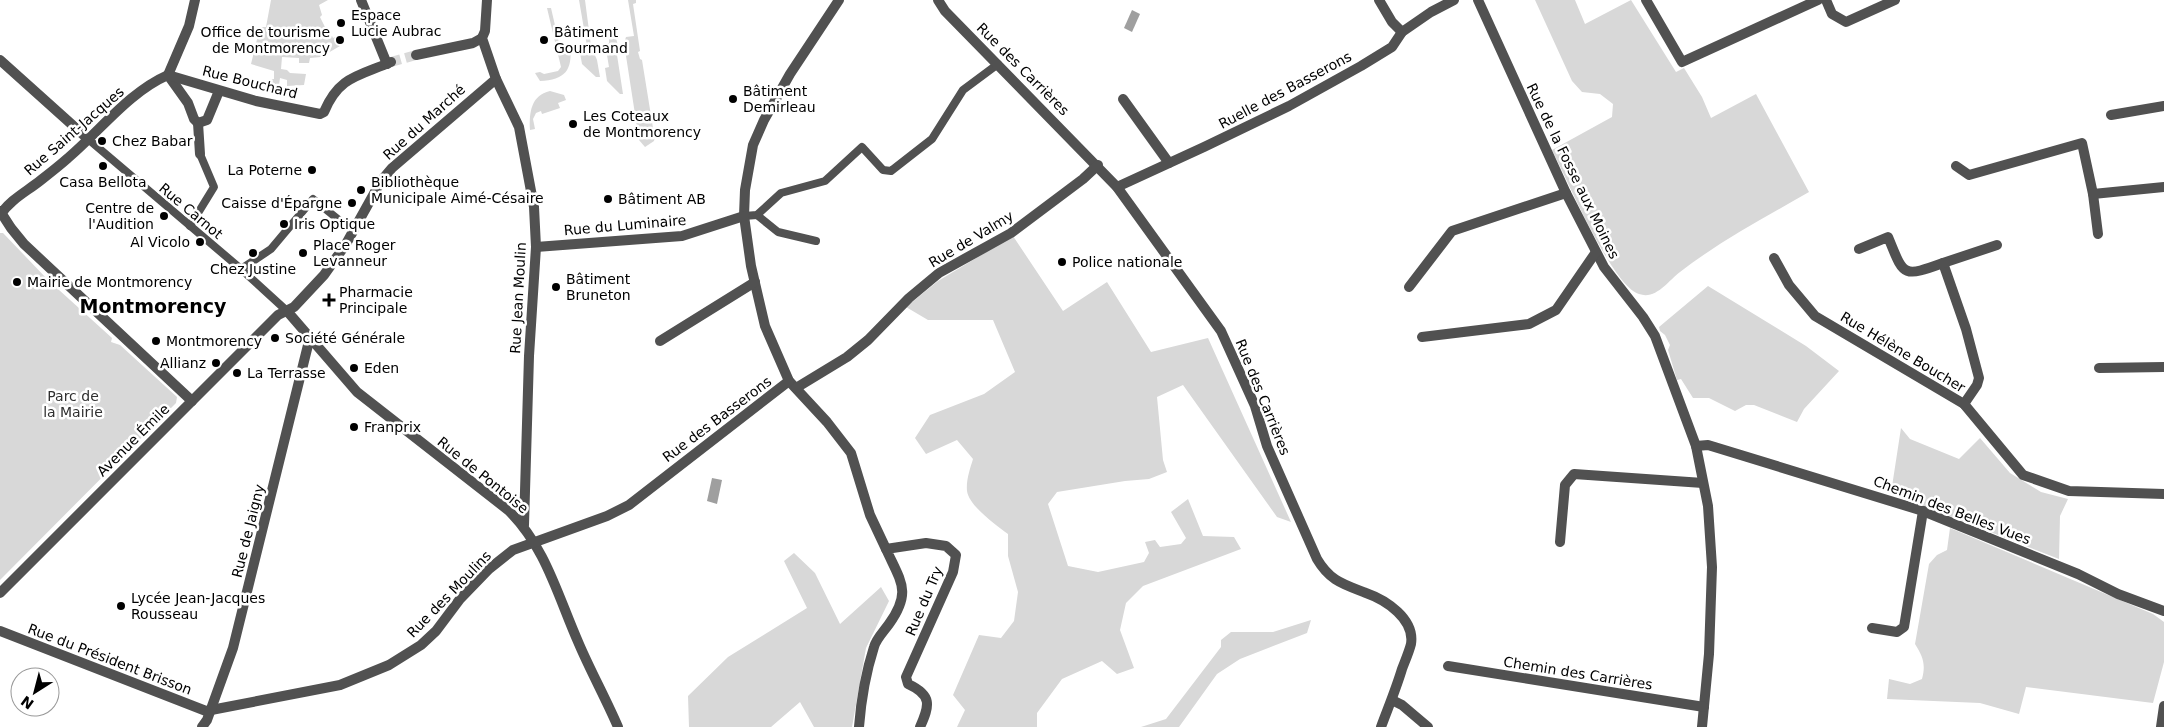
<svg xmlns="http://www.w3.org/2000/svg" width="2164" height="727" viewBox="0 0 2164 727" font-family="'DejaVu Sans',sans-serif">
<style>
.green{fill:#d8d8d8}
.water{fill:#9f9f9f}
.lines{fill:none;stroke-linecap:round;stroke-linejoin:round}
.minor-tunnel{stroke:#d9d9d9;stroke-width:10;stroke-dasharray:10 5;stroke-linecap:butt}
.pedestrian{stroke:#515151;stroke-width:8}
.minor{stroke:#515151;stroke-width:10}
.poi-dot{fill:#000;stroke:#fff;stroke-width:2}
.labels{text-anchor:middle;stroke-width:5;stroke-linejoin:round;paint-order:stroke}
.poi-label{font-size:14px;fill:#000;stroke:#fff;text-anchor:start}
.street-label{font-size:14px;fill:#000;stroke:#fff}
.park-label{font-size:14px;fill:#2f2f2f;stroke:#fff}
.district-label{font-size:19px;font-weight:bold;fill:#000;stroke:#fff}
</style>
<rect width="100%" height="100%" fill="#fff"/>
<g class="green">
<polygon points="271,0 328,0 319,5 322,15 320,17 327,31 322,33 325,39 332,36 333,38 335,37 340,46 321,57 310,58 309,63 299,63 299,58 282,57 281,69 287,70 290,73 306,74 304,85 287,86 287,80 280,78 279,85 270,84 270,79 274,79 274,71 251,64 260,27 266,27"/>
<polygon points="579,0 585,0 591,46 597,60 600,77 596,77 582,64 580,53 588,52"/>
<polygon points="628,0 636,0 636,3 633,4 640,51 638,52 640,59 642,60 653,128 657,128 654,141 645,147 639,140 624,43 626,37 634,36"/>
<path d="M1535,0H1575L1585,24L1631,0L1676,72L1684,68L1702,97L1711,118L1756,94L1809,192C1766,217 1720,241 1680,272C1668,281 1656,300 1639,294C1612,286 1567,179 1552,150L1612,117L1613,104L1600,94L1582,92L1572,81Z"/>
<path d="M547,8H551L560,47L570,46C573,70 565,80 540,81L535,73L540,72L544,74L558,71L561,67Z"/>
<polygon points="616,38 620,54 617,55 623,94 620,94 607,81 605,68 609,67 605,43 609,43 609,39"/>
<path d="M550,91L564,95L566,100L558,103L560,108L542,114L541,111L536,113L533,119L535,129L530,130C529,113 531,95 550,91Z"/>
<polygon points="0,233 3,233 48,280 112,338 111,342 120,345 177,397 176,403 0,580"/>
<path d="M1013,236L1063,311L1107,282L1151,352L1208,338L1291,522L1277,517L1183,385L1157,397L1163,460L1167,472L1149,479L1125,481L1057,492L1048,504L1068,566L1098,572L1144,562L1149,553L1145,542L1155,540L1160,547L1181,544L1186,538L1171,512L1188,499L1203,536L1234,537L1241,549L1143,586L1126,603L1120,630L1134,668L1117,674L1102,661L1062,679L1037,713V727H957L965,710L953,695L979,635L1001,638L1014,621L1018,592L1008,556V534C996,525 969,506 967,491C966,480 970,469 973,459L957,440L926,454L915,438L930,415L984,394L1015,372L993,320H928L906,307L938,281Z"/>
<polygon points="1708,286 1806,346 1839,371 1804,409 1797,422 1754,405 1746,405 1735,411 1709,398 1693,398 1681,379 1677,380 1668,350 1670,345 1665,335 1660,331 1659,327"/>
<polygon points="1901,428 1910,439 1959,459 1980,438 2010,473 2041,492 2068,499 2060,516 2059,559 1891,493"/>
<path d="M1950,528L2153,614L2164,622V662L2153,703L2026,687L2019,714L1980,703L1887,699L1889,679L1910,684L1922,679C1926,664 1923,657 1915,644L1929,564L1937,555L1947,550Z"/>
<polygon points="794,553 815,573 840,624 881,587 889,601 866,648 852,727 814,727 800,702 771,727 689,727 688,696 728,657 807,608 784,561"/>
<polygon points="1311,620 1307,633 1240,659 1217,674 1179,727 1141,727 1166,719 1221,647 1221,640 1231,632 1273,632"/>
</g>
<g class="water">
<polygon points="1132,10 1140,14 1132,32 1124,28"/>
<polygon points="712,478 722,480 717,504 707,501"/>
</g>
<g class="lines">
<polyline class="minor-tunnel" points="391,62 416,55"/>
<g class="pedestrian">
<polyline points="88,139 241,269 287,311"/>
<polyline points="757,215 778,232 816,241"/>
<polyline points="744,216 757,215 781,193 825,181 862,147 883,170 891,171 932,139 963,90 998,64"/>
<polyline points="190,226 214,187 200,154"/>
<polyline points="241,269 271,249 313,199 339,220"/>
</g>
<g class="minor">
<polyline points="361,0 387,64"/>
<polyline points="487,0 485,31 482,38 496,79 519,127 534,207 536,247 529,356 524,525"/>
<polyline points="839,0 790,74 764,120 753,145 745,190 744,216 751,266 765,326 789,381 827,422 851,453 870,515 886,549"/>
<path d="M938,0L945,11L1117,187L1221,331L1255,406L1267,446L1317,559C1330,581 1343,584 1366,593C1386,600 1415,619 1411,644C1409,652 1405,661 1402,669C1396,689 1388,708 1381,727"/>
<polyline points="1379,0 1392,22 1402,32"/>
<polyline points="1478,0 1566,193 1604,267 1643,317 1655,336 1696,446 1708,506 1712,567 1709,654 1702,727"/>
<polyline points="1646,0 1682,62 1818,0"/>
<polyline points="1826,0 1832,14 1846,22 1895,0"/>
<polyline points="416,55 473,43 482,38"/>
<polyline points="0,60 88,139"/>
<polyline points="168,75 188,103 194,119 198,123 207,120 219,91"/>
<polyline points="168,75 189,26 195,0"/>
<polyline points="1123,99 1169,163"/>
<polyline points="2111,115 2164,106"/>
<polyline points="198,123 200,154"/>
<polyline points="1956,166 1969,175 2082,143 2093,194"/>
<polyline points="1117,187 1204,147 1289,106 1361,66 1392,47 1402,32 1431,12 1454,0"/>
<polyline points="0,211 11,228 24,244 192,401"/>
<path d="M0,215C11,199 26,192 41,180C50,173 59,166 68,158C100,131 129,92 168,75L256,101L320,114L324,112C339,76 359,76 391,62"/>
<polyline points="2098,234 2093,194 2164,187"/>
<polyline points="536,247 682,236 744,216"/>
<path d="M1859,249L1888,237C1904,276 1902,278 1943,263L1966,329L1979,378L1977,385L1964,404"/>
<polyline points="1774,258 1789,285 1815,316 1964,404 2023,475 2069,491 2164,494"/>
<polyline points="1943,263 1997,245"/>
<polyline points="1409,287 1452,231 1566,193"/>
<path d="M287,311L357,392L508,510C546,547 558,597 579,644C591,672 606,699 618,727"/>
<polyline points="1422,337 1529,324 1556,310 1596,252"/>
<polyline points="660,341 755,282"/>
<polyline points="2099,368 2164,367"/>
<polyline points="796,388 847,357 868,340 909,298 939,273 1011,233 1083,179 1098,165"/>
<polyline points="1696,446 1708,445 1923,511 2078,574 2118,594 2164,611"/>
<polyline points="1560,542 1565,485 1574,474 1703,483"/>
<polyline points="0,593 278,315 294,307 324,275 346,244 381,181 392,168 496,79"/>
<polyline points="1872,628 1897,632 1904,627 1923,511"/>
<polyline points="0,631 206,711 340,685 389,665 421,645 436,631 460,599 489,569 513,550 607,516 629,505 789,381"/>
<polyline points="1448,666 1704,707"/>
<polyline points="1392,700 1402,705 1428,727"/>
<polyline points="202,727 207,720 233,648 310,337"/>
<path d="M859,727C861,701 866,672 874,647C876,639 884,631 889,624C912,592 901,582 886,549L926,543L946,546L956,555L953,572L906,677L908,684C932,695 930,705 920,727"/>
<polyline points="2161,727 2164,706"/>
</g>
</g>
<g class="poi-dot">
<circle cx="341" cy="23" r="5"/>
<circle cx="340" cy="40" r="5"/>
<circle cx="544" cy="40" r="5"/>
<circle cx="733" cy="99" r="5"/>
<circle cx="573" cy="124" r="5"/>
<circle cx="102" cy="141" r="5"/>
<circle cx="103" cy="166" r="5"/>
<circle cx="312" cy="170" r="5"/>
<circle cx="361" cy="190" r="5"/>
<circle cx="608" cy="199" r="5"/>
<circle cx="352" cy="203" r="5"/>
<circle cx="164" cy="216" r="5"/>
<circle cx="284" cy="224" r="5"/>
<circle cx="200" cy="242" r="5"/>
<circle cx="253" cy="253" r="5"/>
<circle cx="303" cy="253" r="5"/>
<circle cx="1062" cy="262" r="5"/>
<circle cx="17" cy="282" r="5"/>
<circle cx="556" cy="287" r="5"/>
<path d="M326.5 292.5h5v5h5v5h-5v5h-5v-5h-5v-5h5z"/>
<circle cx="275" cy="338" r="5"/>
<circle cx="156" cy="341" r="5"/>
<circle cx="216" cy="363" r="5"/>
<circle cx="354" cy="368" r="5"/>
<circle cx="237" cy="373" r="5"/>
<circle cx="354" cy="427" r="5"/>
<circle cx="121" cy="606" r="5"/>
</g>
<g class="labels">
<g class="poi-label">
<text x="351" y="20">Espace<tspan x="351" dy="16">Lucie Aubrac</tspan></text>
<text x="330" y="37" text-anchor="end">Office de tourisme<tspan x="330" dy="16">de Montmorency</tspan></text>
<text x="554" y="37">Bâtiment<tspan x="554" dy="16">Gourmand</tspan></text>
<text x="743" y="96">Bâtiment<tspan x="743" dy="16">Demirleau</tspan></text>
<text x="583" y="121">Les Coteaux<tspan x="583" dy="16">de Montmorency</tspan></text>
<text x="112" y="146">Chez Babar</text>
<text x="302" y="175" text-anchor="end">La Poterne</text>
<text x="103" y="187" text-anchor="middle">Casa Bellota</text>
<text x="371" y="187">Bibliothèque<tspan x="371" dy="16">Municipale Aimé-Césaire</tspan></text>
<text x="618" y="204">Bâtiment AB</text>
<text x="342" y="208" text-anchor="end">Caisse d'Épargne</text>
<text x="154" y="213" text-anchor="end">Centre de<tspan x="154" dy="16">l'Audition</tspan></text>
<text x="294" y="229">Iris Optique</text>
<text x="190" y="247" text-anchor="end">Al Vicolo</text>
<text x="313" y="250">Place Roger<tspan x="313" dy="16">Levanneur</tspan></text>
<text x="1072" y="267">Police nationale</text>
<text x="253" y="274" text-anchor="middle">Chez Justine</text>
<text x="566" y="284">Bâtiment<tspan x="566" dy="16">Bruneton</tspan></text>
<text x="27" y="287">Mairie de Montmorency</text>
<text x="339" y="297">Pharmacie<tspan x="339" dy="16">Principale</tspan></text>
<text x="285" y="343">Société Générale</text>
<text x="166" y="346">Montmorency</text>
<text x="206" y="368" text-anchor="end">Allianz</text>
<text x="364" y="373">Eden</text>
<text x="247" y="378">La Terrasse</text>
<text x="364" y="432">Franprix</text>
<text x="131" y="603">Lycée Jean-Jacques<tspan x="131" dy="16">Rousseau</tspan></text>
</g>
<g class="street-label">
<text transform="translate(1023 69) rotate(45)" y="5">Rue des Carrières</text>
<text transform="translate(250 82) rotate(14)" y="5">Rue Bouchard</text>
<text transform="translate(1285 90) rotate(-28)" y="5">Ruelle des Basserons</text>
<text transform="translate(424 122) rotate(-42)" y="5">Rue du Marché</text>
<text transform="translate(74 131) rotate(-41)" y="5">Rue Saint-Jacques</text>
<text transform="translate(1573 171) rotate(64)" y="5">Rue de la Fosse aux Moines</text>
<text transform="translate(191 211) rotate(40)" y="5">Rue Carnot</text>
<text transform="translate(625 225) rotate(-5)" y="5">Rue du Luminaire</text>
<text transform="translate(971 239) rotate(-31)" y="5">Rue de Valmy</text>
<text transform="translate(518 298) rotate(-87)" y="5">Rue Jean Moulin</text>
<text transform="translate(1903 352) rotate(31)" y="5">Rue Hélène Boucher</text>
<text transform="translate(1263 397) rotate(68)" y="5">Rue des Carrières</text>
<text transform="translate(717 419) rotate(-37)" y="5">Rue des Basserons</text>
<text transform="translate(133 440) rotate(-45)" y="5">Avenue Émile</text>
<text transform="translate(483 475) rotate(39)" y="5">Rue de Pontoise</text>
<text transform="translate(1952 510) rotate(21)" y="5">Chemin des Belles Vues</text>
<text transform="translate(248 531) rotate(-76)" y="5">Rue de Jaigny</text>
<text transform="translate(449 594) rotate(-46)" y="5">Rue des Moulins</text>
<text transform="translate(924 601) rotate(-67)" y="5">Rue du Try</text>
<text transform="translate(110 659) rotate(21)" y="5">Rue du Président Brisson</text>
<text transform="translate(1578 673) rotate(9)" y="5">Chemin des Carrières</text>
</g>
<g class="park-label">
<text x="73" y="401">Parc de<tspan x="73" dy="16">la Mairie</tspan></text>
</g>
<g class="district-label">
<text x="153" y="313">Montmorency</text>
</g>
</g>
<g transform="translate(35 692) rotate(216)"><circle r="24" fill="#ffffff" stroke="#999999"/>
<path d="M0-4L9 19L0 12L-9 19Z" fill="#000000"/>
<text y="-8" font-size="14" font-weight="bold" text-anchor="middle" fill="#000000">N</text>
</g>
</svg>
